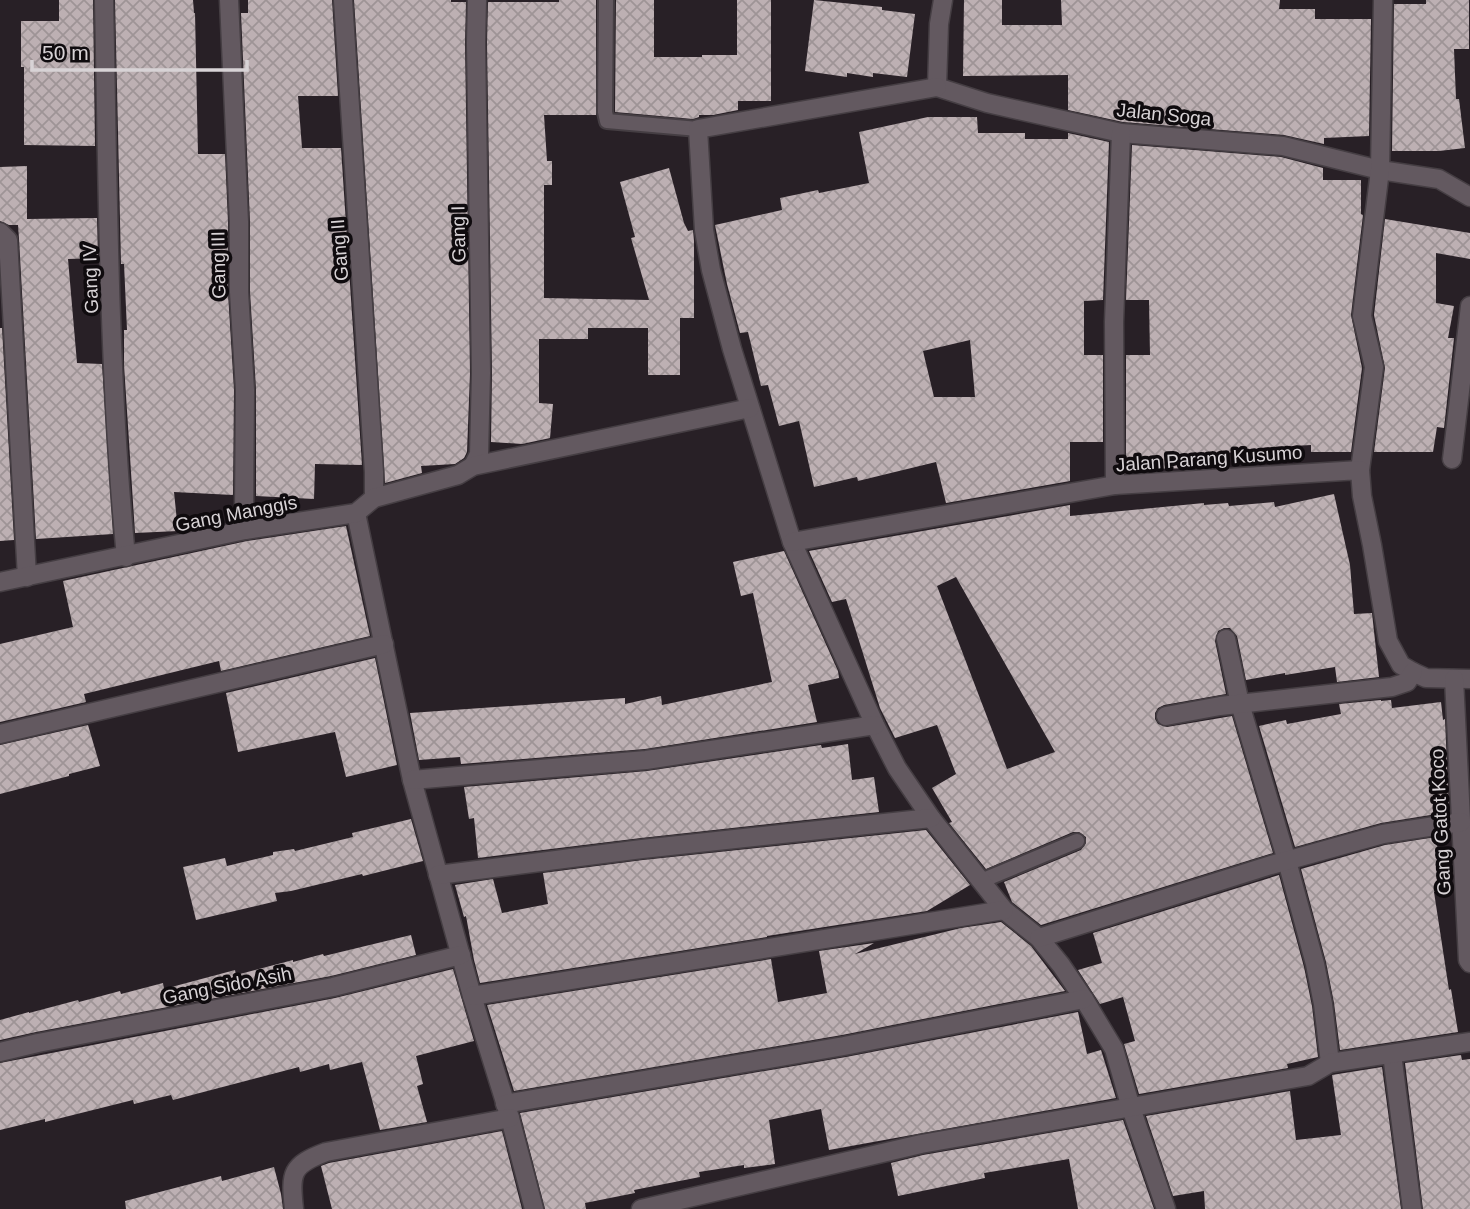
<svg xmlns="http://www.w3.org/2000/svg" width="1470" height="1209" viewBox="0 0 1470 1209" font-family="Helvetica,sans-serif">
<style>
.building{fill:url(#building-cross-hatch);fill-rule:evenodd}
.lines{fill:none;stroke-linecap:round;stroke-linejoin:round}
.service-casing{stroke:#453e43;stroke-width:18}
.minor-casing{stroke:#453e43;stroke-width:21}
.service{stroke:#635960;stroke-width:14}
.minor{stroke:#635960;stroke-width:18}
.labels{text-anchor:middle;stroke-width:7;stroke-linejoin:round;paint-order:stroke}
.street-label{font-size:19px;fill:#d8d3d6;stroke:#0f0b0e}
</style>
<defs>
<pattern id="building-cross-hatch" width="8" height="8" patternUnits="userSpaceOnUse" patternTransform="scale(1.75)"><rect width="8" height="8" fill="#bdb0b3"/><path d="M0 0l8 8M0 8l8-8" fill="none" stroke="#9e9496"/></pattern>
</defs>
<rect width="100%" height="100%" fill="#282026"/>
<g class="building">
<polygon points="59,0 93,0 95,146 24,145 24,67 21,67 21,21 59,21"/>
<polygon points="115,0 193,0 194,13 195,13 198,154 225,154 228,222 228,293 234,390 233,495 174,492 178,531 135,533 124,365 124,330 127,330 124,264 121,264"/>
<polygon points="248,0 332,0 338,96 298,96 302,148 341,148 362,465 315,464 314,499 256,496 256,389 250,292 250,222 241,13 248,13"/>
<polygon points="354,0 451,0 451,2 466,2 465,43 470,373 467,452 464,458 455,464 421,466 422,473 385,483"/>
<polygon points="559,0 596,0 596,115 544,115 547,161 552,161 552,185 544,185 544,298 649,300 631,238 635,237 620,182 669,168 684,223 688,231 693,230 694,241 694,318 680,318 680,375 648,375 648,328 588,328 588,339 539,339 539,403 553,404 550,438 522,444 491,442 492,373 487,43 488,2 559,2"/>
<polygon points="616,0 654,0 654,57 702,57 702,55 737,55 737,0 771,0 771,101 738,101 738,110 713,115 699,115 699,117 693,119 615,112"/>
<polygon points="814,0 882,7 882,10 915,14 907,77 873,73 873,77 847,73 847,77 805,71"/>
<polygon points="964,0 1002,0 1002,25 1062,25 1061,0 1280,0 1279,9 1315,9 1315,19 1371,19 1369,136 1324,138 1324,144 1284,135 1123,122 1068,110 1068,75 963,76"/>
<polygon points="1426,0 1469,0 1469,49 1454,49 1456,99 1459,99 1465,148 1439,151 1392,151 1394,4 1426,4"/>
<path d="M928,117H977L978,133H1025V139H1068V133L1109,142L1103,300L1084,301V355H1103V442H1070V481L946,503L936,462L858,481L857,477L814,487L799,421L779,426L768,385L761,386L748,332L740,333L727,284L715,225L782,210L780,198L818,190L819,193L869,183L859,132ZM970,340L975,397H934L923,351Z"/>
<polygon points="1132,145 1281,157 1323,168 1323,180 1361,180 1361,214 1363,215 1351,315 1362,368 1351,452 1311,452 1311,445 1258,448 1258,450 1204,455 1204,468 1126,469 1126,355 1150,355 1149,300 1126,300"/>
<polygon points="27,166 27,219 97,218 98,258 68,259 77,363 102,364 113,534 36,539 19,239 18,225 9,225 0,221 0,167"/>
<polygon points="1385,219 1470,233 1470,259 1436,253 1436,303 1454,306 1448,338 1454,338 1444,428 1437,427 1433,452 1374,452 1385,368 1374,315"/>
<polygon points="0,328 2,328 14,540 0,541"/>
<path d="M1334,494L1350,565L1354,614L1372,613L1379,677L1337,682L1335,667L1285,675V673L1246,680L1237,636L1230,628H1224L1218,631L1215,641L1226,694L1164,705L1158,708L1155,713V719L1158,724L1167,727L1232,716L1273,853L1041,925L1012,902L1004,882L1081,850L1086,843V837L1079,832H1073L986,869L949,823L952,822L932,788L956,774L937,725L895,738L880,708L846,599L832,602L809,551L1070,505V516L1204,503V505L1228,503L1229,506L1274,502L1275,507ZM956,577L1055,752L1007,769L937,586Z"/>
<polygon points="346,526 370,636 221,671 219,661 84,694 86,702 0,722 0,644 73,627 63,581 247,541"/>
<polygon points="784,551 838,671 839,678 808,685 817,722 645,749 461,764 460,757 419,760 410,713 625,698 625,704 661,696 662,705 772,682 753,593 741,596 733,562"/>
<polygon points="375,658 397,765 346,777 335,732 238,752 226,693"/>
<polygon points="1381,700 1381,701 1391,700 1392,708 1441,702 1443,720 1445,719 1449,812 1381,823 1295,847 1259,726 1286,720 1287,724 1341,714 1339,704"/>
<polygon points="88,725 100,766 69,774 69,776 0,794 0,745"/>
<polygon points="848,744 852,780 874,777 879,812 641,838 478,858 474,818 469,819 464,787 647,771 821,745 822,748"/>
<polygon points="411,819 423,861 363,876 362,874 291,891 275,893 277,901 196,920 183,867 225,858 227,866 273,855 273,852 294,849 295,851 353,837 352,833"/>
<polygon points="926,830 970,885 927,911 767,936 767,937 480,983 474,960 466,916 464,917 455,885 493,879 502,913 548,904 543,873 643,860"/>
<polygon points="1436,837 1443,891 1434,892 1449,990 1451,989 1458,1032 1340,1050 1334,1003 1326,962 1301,869 1385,845"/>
<polygon points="1279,875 1304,967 1312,1006 1318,1057 1287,1064 1288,1068 1139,1094 1124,1044 1135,1041 1123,997 1100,1004 1078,970 1102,963 1093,933"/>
<polygon points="1001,922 1031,946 1065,991 842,1035 514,1091 487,1005 771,959 778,1002 827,993 819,951 874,943 855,954 961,928"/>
<polygon points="411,935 416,955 331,976 36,1032 0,1040 0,1020 29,1012 29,1013 78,1000 79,1002 120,991 121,994 163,983 164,989 235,970 236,975 293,960 293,962 323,954 324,956"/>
<polygon points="453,969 474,1041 416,1056 423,1084 417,1086 427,1122 380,1130 362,1062 330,1070 329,1064 300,1072 299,1067 173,1100 171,1095 134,1104 133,1100 45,1122 45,1119 0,1130 0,1063 335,998"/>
<polygon points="1078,1012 1087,1054 1101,1050 1116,1098 829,1150 821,1109 769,1120 775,1164 744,1168 744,1165 699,1172 700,1177 634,1190 635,1193 585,1203 586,1209 545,1209 520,1113 846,1057"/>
<polygon points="1461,1055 1462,1060 1470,1059 1470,1209 1423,1209 1405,1063"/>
<polygon points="1382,1067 1401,1209 1205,1209 1204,1191 1173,1196 1146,1116 1290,1091 1296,1140 1341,1135 1332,1075"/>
<polygon points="1123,1120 1154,1209 1078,1209 1069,1159 984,1173 985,1178 898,1196 891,1163 923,1155"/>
<polygon points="502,1131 522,1209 332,1209 321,1166 329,1163"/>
<polygon points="274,1167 281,1194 283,1209 126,1209 125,1201 221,1176 222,1181"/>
</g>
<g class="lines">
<defs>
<g id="service">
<polyline points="606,0 605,112 607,121 698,129"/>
<polyline points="981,881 1077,841"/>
</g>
<g id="minor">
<path d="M104,0C108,185 108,372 126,557"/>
<polyline points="229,0 239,222 239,292 245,390 244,513 245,530"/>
<polyline points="343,0 374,472 374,498"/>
<polyline points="943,0 939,24 937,87 987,103 1121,133 1283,146 1380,170 1439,179 1470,197"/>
<polyline points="937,87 698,129 704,230 711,270 732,349 792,542 875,725 897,768 931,818 1004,910 1039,938 1061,965 1084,999 1114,1049 1131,1108 1166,1209"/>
<polyline points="0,232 8,240 27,577"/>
<polyline points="1452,459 1470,306"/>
<polyline points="473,466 479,454 481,373 476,43 477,0"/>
<polyline points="1360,470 1374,367 1362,316 1380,170 1383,0"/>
<polyline points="1115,485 1114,322 1121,133"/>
<polyline points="356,513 412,780 472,996 510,1118 534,1209"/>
<polyline points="792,542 1115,485 1360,470 1362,496 1372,545 1388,641 1401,665 1413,672 1426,678 1470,679"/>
<polyline points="0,582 245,530 356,513 374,498 458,475 473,466 750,408"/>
<polyline points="1226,639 1240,704 1287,861 1315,964 1323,1004 1330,1063"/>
<polyline points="1454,679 1468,960 1470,963"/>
<polyline points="1166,716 1220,706 1392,687 1407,682 1413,672"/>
<polyline points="0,734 384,644"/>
<polyline points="412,780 646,760 875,725"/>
<polyline points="438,875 642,849 931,818"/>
<polyline points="1039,938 1271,865 1383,834 1461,822"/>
<polyline points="472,996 1004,910"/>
<polyline points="0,1052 38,1043 333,987 461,955"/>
<polyline points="1392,1054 1412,1209"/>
<polyline points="505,1104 844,1046 1084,999"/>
<path d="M294,1209C290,1173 291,1165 326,1152L510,1118"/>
<polyline points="641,1209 921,1144 1308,1076 1330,1063 1470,1042"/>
</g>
</defs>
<use href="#service" class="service-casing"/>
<use href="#minor" class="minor-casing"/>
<use href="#service" class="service"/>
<use href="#minor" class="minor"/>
</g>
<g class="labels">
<g class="street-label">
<text transform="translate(1164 114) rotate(6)" y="7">Jalan Soga</text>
<text transform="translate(458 234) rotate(-91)" y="7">Gang I</text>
<text transform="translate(339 250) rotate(-94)" y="7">Gang II</text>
<text transform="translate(218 265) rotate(-91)" y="7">Gang III</text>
<text transform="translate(90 279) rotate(-92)" y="7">Gang IV</text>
<text transform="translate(1209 458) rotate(-4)" y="7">Jalan Parang Kusumo</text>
<text transform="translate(236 513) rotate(-11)" y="7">Gang Manggis</text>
<text transform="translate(1440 822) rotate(-93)" y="7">Gang Gatot Koco</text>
<text transform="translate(227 985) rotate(-11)" y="7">Gang Sido Asih</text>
</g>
</g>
<path d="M32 60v10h215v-10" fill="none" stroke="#d8d3d6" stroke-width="3.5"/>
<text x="42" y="60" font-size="21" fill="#d8d3d6" stroke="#0f0b0e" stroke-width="5" paint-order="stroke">50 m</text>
</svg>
